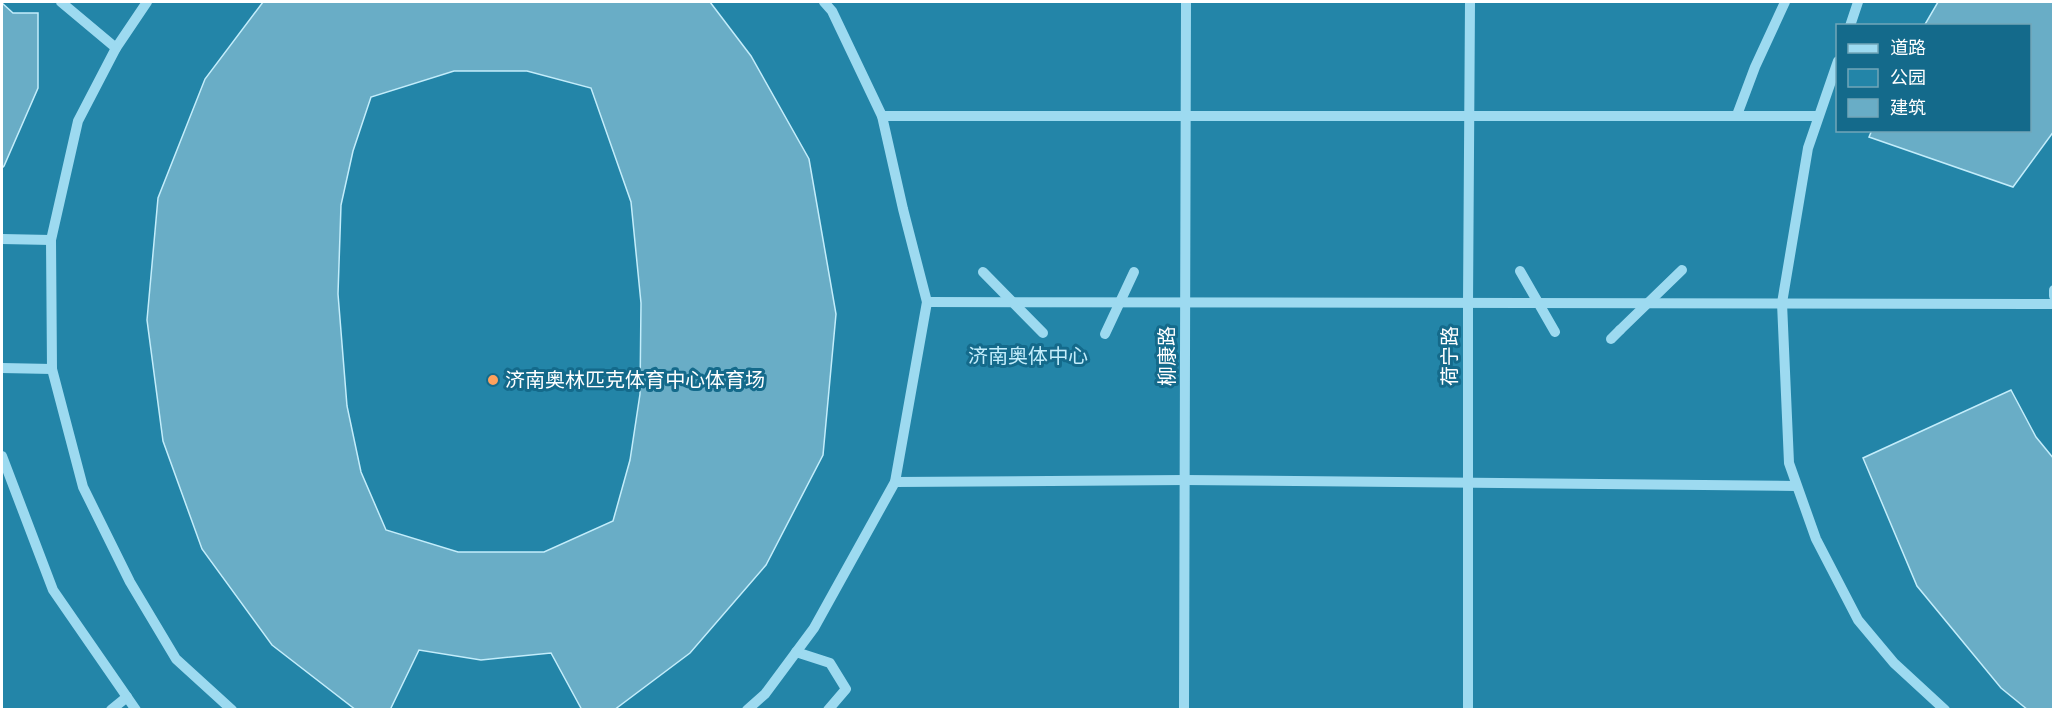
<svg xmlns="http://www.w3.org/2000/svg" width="2055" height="711" viewBox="0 0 2055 711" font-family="Roboto,'Noto Sans SC',sans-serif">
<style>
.green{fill:#2385a8;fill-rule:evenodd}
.building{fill:#69adc6;stroke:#c3edfb;stroke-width:1.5;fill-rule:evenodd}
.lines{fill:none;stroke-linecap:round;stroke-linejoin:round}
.minor{stroke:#9ddaf0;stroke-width:10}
.minor-bridge{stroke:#9ddaf0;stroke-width:10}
.poi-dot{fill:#ffa15c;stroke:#146a8b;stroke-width:2}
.labels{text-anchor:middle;stroke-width:6;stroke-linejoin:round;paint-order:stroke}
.park-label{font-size:20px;fill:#c3edfb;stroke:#146a8b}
.street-label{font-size:20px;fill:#fff;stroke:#146a8b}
.poi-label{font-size:20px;fill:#fff;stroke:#146a8b;text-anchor:start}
</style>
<rect width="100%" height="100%" fill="#146a8b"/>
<path class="green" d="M2,2H2053V709H2ZM1838,26H2030V130H1838Z"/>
<g class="building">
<path d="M263,2H710L751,56L809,159L836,314L823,455L766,565L690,653L614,710H582L551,653L481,660L419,650L390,710H356L272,645L202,549L163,441L147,320L158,198L205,79ZM454,71H527L591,88L631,202L641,303L640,394L630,460L613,521L544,552H458L386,530L361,472L347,406L338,294L341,205L353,151L371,97Z"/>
<polygon points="1938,2 2054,2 2054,131 2013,187 1869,137 1872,130 2030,130 2030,26 1924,26"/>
<polygon points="2,3 13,13 38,13 38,88 4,166 2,168"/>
<polygon points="2011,390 2036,437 2054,459 2054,710 2028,710 2001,688 1917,586 1863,458"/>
</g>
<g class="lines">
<g class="minor">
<polyline points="61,2 116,48"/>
<polyline points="147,2 116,48 78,121 51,240 52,369 83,487 130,582 176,659 232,710"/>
<polyline points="1850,26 1858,2"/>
<polyline points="1838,61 1808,148 1782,303 1789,463 1816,539 1858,620 1894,663 1945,710"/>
<polyline points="1737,115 1755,67 1785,2"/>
<polyline points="882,116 1818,116"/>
<polyline points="2,239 51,240"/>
<polyline points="2054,290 2054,296"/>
<polyline points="927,302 2054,304"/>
<polyline points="1611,339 1620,330"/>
<polyline points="2,368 52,369"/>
<polyline points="2,456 53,590 136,710"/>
<polyline points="895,482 1185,480 1796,486"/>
<polyline points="796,652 830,663 846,689 828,710"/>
<polyline points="111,710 127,697"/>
<polyline points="747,710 765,694 814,628 895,482 927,302 903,209 882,116 832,11 824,2"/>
<polyline points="1184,710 1186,2"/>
<polyline points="1468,710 1468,303 1470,2"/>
</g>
<g class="minor-bridge">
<polyline points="1520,271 1555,332"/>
<polyline points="983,272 1043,333"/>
<polyline points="1620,330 1682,270"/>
<polyline points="1105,334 1134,272"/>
</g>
</g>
<circle class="poi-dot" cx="493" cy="380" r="6"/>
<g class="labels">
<g class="park-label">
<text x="1028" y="363">济南奥体中心</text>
</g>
<g class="street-label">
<text transform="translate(1167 356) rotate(-90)" y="7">柳康路</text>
<text transform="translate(1450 356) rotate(-90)" y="7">荷宁路</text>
</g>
<g class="poi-label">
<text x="505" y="387">济南奥林匹克体育中心体育场</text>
</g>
</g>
<rect width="2055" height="711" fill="none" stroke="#ffffff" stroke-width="6"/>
<rect x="1836" y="24" width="195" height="108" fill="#146a8b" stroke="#72a6b9" stroke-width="1.5"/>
<rect x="1848" y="44" width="30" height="9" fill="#9ddaf0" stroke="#72a6b9" stroke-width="1.5"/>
<text x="1890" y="54" font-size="18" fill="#ffffff">道路</text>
<rect x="1848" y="69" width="30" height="18" fill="#2385a8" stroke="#72a6b9" stroke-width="1.5"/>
<text x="1890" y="84" font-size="18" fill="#ffffff">公园</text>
<rect x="1848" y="99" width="30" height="18" fill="#69adc6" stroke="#72a6b9" stroke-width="1.5"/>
<text x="1890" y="114" font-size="18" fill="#ffffff">建筑</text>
</svg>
